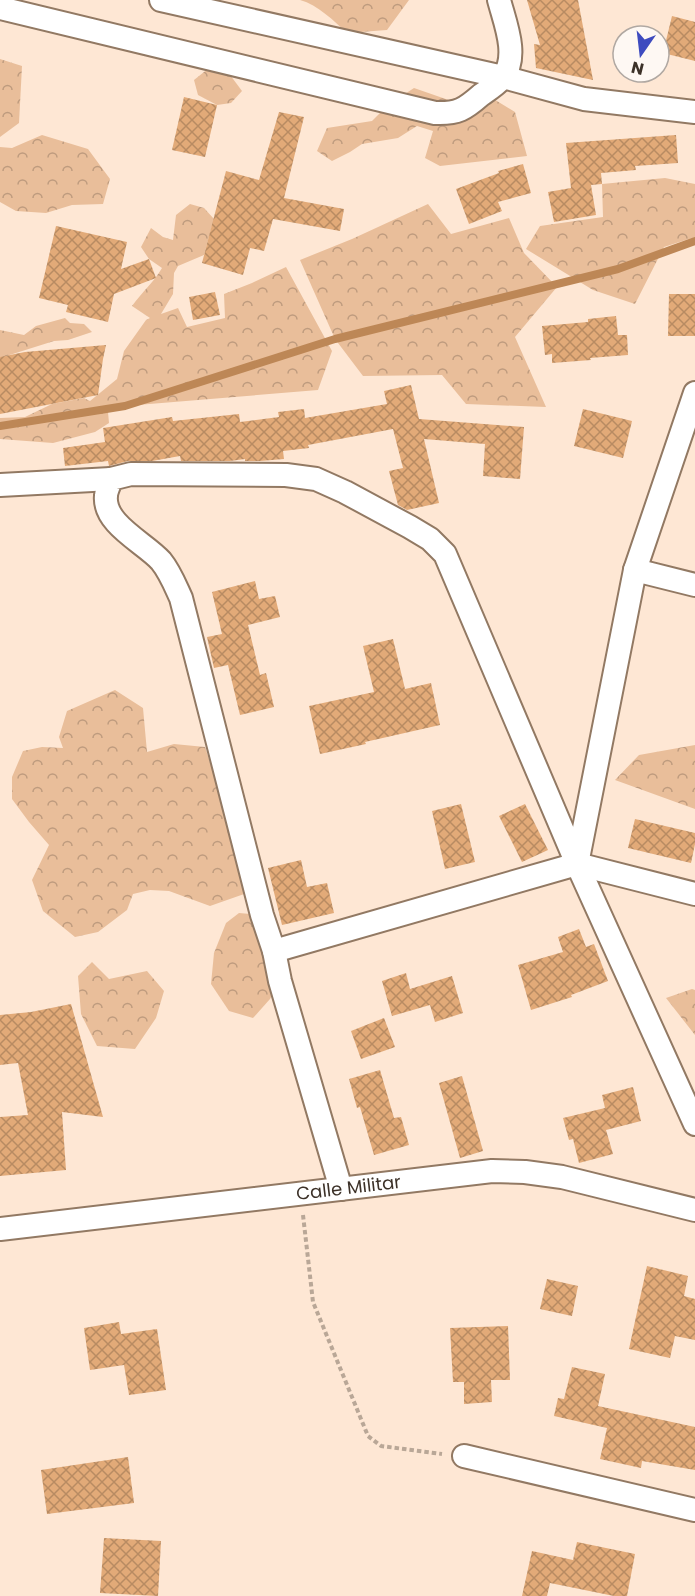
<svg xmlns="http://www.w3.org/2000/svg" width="695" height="1596" viewBox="0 0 695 1596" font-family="Poppins,sans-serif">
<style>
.forest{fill:url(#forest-crowns)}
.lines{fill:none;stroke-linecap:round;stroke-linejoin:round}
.stream{stroke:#bd8756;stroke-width:8}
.building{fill:url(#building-cross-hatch)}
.street-casing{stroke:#927963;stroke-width:26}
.path{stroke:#b9a797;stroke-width:4;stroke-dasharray:4.5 3;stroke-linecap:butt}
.street{stroke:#fff;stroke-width:22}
.labels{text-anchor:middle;stroke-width:6;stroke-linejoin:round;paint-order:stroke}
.street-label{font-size:18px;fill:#3c3128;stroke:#fef8f3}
</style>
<defs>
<pattern id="forest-crowns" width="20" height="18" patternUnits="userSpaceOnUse" patternTransform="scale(1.5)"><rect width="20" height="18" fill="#e9be9a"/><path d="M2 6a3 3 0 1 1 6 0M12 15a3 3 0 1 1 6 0" fill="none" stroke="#be9b7e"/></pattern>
<pattern id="building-cross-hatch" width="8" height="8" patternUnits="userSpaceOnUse" patternTransform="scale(1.5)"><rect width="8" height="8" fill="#e2aa78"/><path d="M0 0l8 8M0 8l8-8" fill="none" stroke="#b88b62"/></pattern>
</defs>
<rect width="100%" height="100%" fill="#fee7d4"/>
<g class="forest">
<path d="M300,0H409L387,30L347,33C334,21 318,5 300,0Z"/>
<polygon points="0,59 22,66 19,123 0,137"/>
<polygon points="219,60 242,91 231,103 217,105 198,95 194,80"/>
<polygon points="414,88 463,105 492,98 515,112 527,156 440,166 425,158 433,131 417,126 398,138 362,144 350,152 332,161 317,151 327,128 372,121 388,105"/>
<polygon points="42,135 88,149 110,179 103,204 72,205 46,213 16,211 0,202 0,147 12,148"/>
<polygon points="665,178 695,184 695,237 664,247 635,304 593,290 526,249 540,226 603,217 602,184"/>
<path d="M190,204L204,208L214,219L204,255L178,266L174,273L173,294L161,314L178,308L187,327L225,318L224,294L252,283L286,267L332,351L318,390L125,406L108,412L109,423L95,432L53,443L0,439V418L25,417L52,404L84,398L90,401L117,379L124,351L146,320L150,318L132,306C142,292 154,282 162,268L149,259L141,247L151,228L163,237L173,240L176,215Z"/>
<polygon points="428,204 451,234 509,218 524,253 557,287 515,337 546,407 466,404 442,375 363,376 335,339 300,260 352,239"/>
<polygon points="65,318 70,323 84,324 92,332 68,340 54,341 0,358 0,330 24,335 36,326"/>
<polygon points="115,690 143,708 147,752 174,744 205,747 230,822 247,893 210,906 169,891 150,890 133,894 127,910 98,932 75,937 43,911 32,880 49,845 29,822 12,799 12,777 23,751 42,747 63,748 59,737 67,711"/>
<polygon points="695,745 695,809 615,780 639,755"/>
<polygon points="239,913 262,915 280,981 270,999 253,1018 229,1011 211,984 214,953 226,923"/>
<polygon points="92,962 109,979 147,971 164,991 156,1018 135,1049 97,1046 81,1014 78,976"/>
<polygon points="692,989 695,990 695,1035 666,998"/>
</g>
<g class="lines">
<polyline class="stream" points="0,426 125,406 335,339 618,269 695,241"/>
</g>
<g class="building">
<polygon points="527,0 578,0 593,80 536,68 534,44 540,45"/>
<polygon points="672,16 695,22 695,61 663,53"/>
<polygon points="184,97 217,105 205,157 172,150"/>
<polygon points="279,112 304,117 284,198 344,209 340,231 273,219 264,251 250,248 243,275 202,263 226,171 259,180"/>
<polygon points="676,135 678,163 635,166 636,170 601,173 602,184 591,185 596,215 554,222 548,192 571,188 566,143"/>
<polygon points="523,164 531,193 498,202 502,211 469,224 456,189 499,173 498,171"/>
<polygon points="56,226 127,242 121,269 149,259 156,278 114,294 108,322 66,312 68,305 39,298"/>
<polygon points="215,292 220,315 193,320 189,297"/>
<polygon points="669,294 695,294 695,336 668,336"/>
<polygon points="616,316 618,335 627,335 628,355 590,358 591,360 552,363 552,354 545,355 542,326 588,322 588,319"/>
<polygon points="106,345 103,359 98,395 0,414 0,357 25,352"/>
<polygon points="411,385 419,419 524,427 520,479 483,476 485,444 424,439 439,503 407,510 398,505 389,471 403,468 393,429 308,445 309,448 283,451 284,459 260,461 245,461 245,459 230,461 181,461 180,456 152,461 128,461 109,466 108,461 65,466 63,448 105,442 103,428 172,417 173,421 239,414 240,422 279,417 278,412 304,409 305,418 387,404 384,391"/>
<polygon points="583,409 632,421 623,458 574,446"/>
<polygon points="255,581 259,599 275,596 280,617 248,625 260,675 266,673 274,707 240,715 228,665 214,668 207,637 222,634 212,592"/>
<polygon points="393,639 405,689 431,683 440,725 365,742 366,744 320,754 309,706 374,692 363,646"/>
<polygon points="461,804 475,862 445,869 432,811"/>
<polygon points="525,804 548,850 522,862 499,816"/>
<polygon points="635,819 695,833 695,844 691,863 628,848"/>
<polygon points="301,860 307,887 327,883 334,913 282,925 268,868"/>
<polygon points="579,929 586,947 594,944 608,981 571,995 572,997 531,1010 518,965 563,952 558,937"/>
<polygon points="406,973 410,989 452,976 463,1013 435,1022 430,1005 392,1016 382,981"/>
<polygon points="71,1004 103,1117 62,1112 66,1170 0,1176 0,1117 28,1115 18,1063 0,1065 0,1015 31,1012"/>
<polygon points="384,1018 395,1047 361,1059 351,1031"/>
<polygon points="380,1070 394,1118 401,1117 409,1145 374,1155 360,1107 357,1108 349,1079"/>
<polygon points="462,1076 483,1151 460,1158 439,1083"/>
<polygon points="633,1087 641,1121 606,1130 613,1154 579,1163 573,1139 569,1140 563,1118 605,1108 602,1095"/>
<polygon points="647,1266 688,1276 684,1296 695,1299 695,1340 675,1336 670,1358 629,1349"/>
<polygon points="547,1279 578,1286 572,1316 540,1309"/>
<polygon points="119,1322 121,1334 157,1329 166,1390 129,1395 124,1365 90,1370 84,1328"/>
<polygon points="508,1326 510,1380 491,1380 492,1402 464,1404 464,1382 453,1382 450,1328"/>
<polygon points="572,1367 605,1374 598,1406 695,1427 695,1470 642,1461 641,1468 600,1459 607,1428 554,1416 558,1398 564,1399"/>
<polygon points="128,1457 134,1503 47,1514 41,1470"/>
<polygon points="104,1538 161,1541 158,1596 100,1593"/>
<polygon points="577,1542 635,1554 627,1596 614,1596 550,1583 547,1596 522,1596 532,1551 573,1560"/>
</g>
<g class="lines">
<defs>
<g id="street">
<polyline points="161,0 503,77 584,99 695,112"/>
<path d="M0,8L435,113C458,114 465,109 481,95C488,90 498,84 503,77C519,56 505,23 499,0"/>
<polyline points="0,485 111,479"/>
<polyline points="635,570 695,585"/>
<polyline points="577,864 635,570 695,393"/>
<polyline points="274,951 577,864 695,894"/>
<path d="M341,1189L280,981L274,951L262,915L181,598C175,585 170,572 161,561C145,543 103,524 106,496C106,491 110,484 111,479L131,474L286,475L316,479L345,492L410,527L430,539L445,554L577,864L695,1124"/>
<path id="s1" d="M0,1229L492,1171L525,1172L562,1177L695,1210"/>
<polyline points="464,1456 695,1510"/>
</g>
</defs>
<use href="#street" class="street-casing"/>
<polyline class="path" points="303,1215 313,1302 368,1436 381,1446 442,1454"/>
<use href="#street" class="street"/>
</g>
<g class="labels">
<g class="street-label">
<text dy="6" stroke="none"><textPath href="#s1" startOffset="351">Calle Militar</textPath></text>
</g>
</g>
<g transform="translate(641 54) rotate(194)"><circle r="28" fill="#fef8f3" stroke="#b0a8a2" stroke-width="1.5"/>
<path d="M0-4.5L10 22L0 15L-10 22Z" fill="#3e4bbf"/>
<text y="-9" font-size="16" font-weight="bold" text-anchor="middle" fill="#3c3128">N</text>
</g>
</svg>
